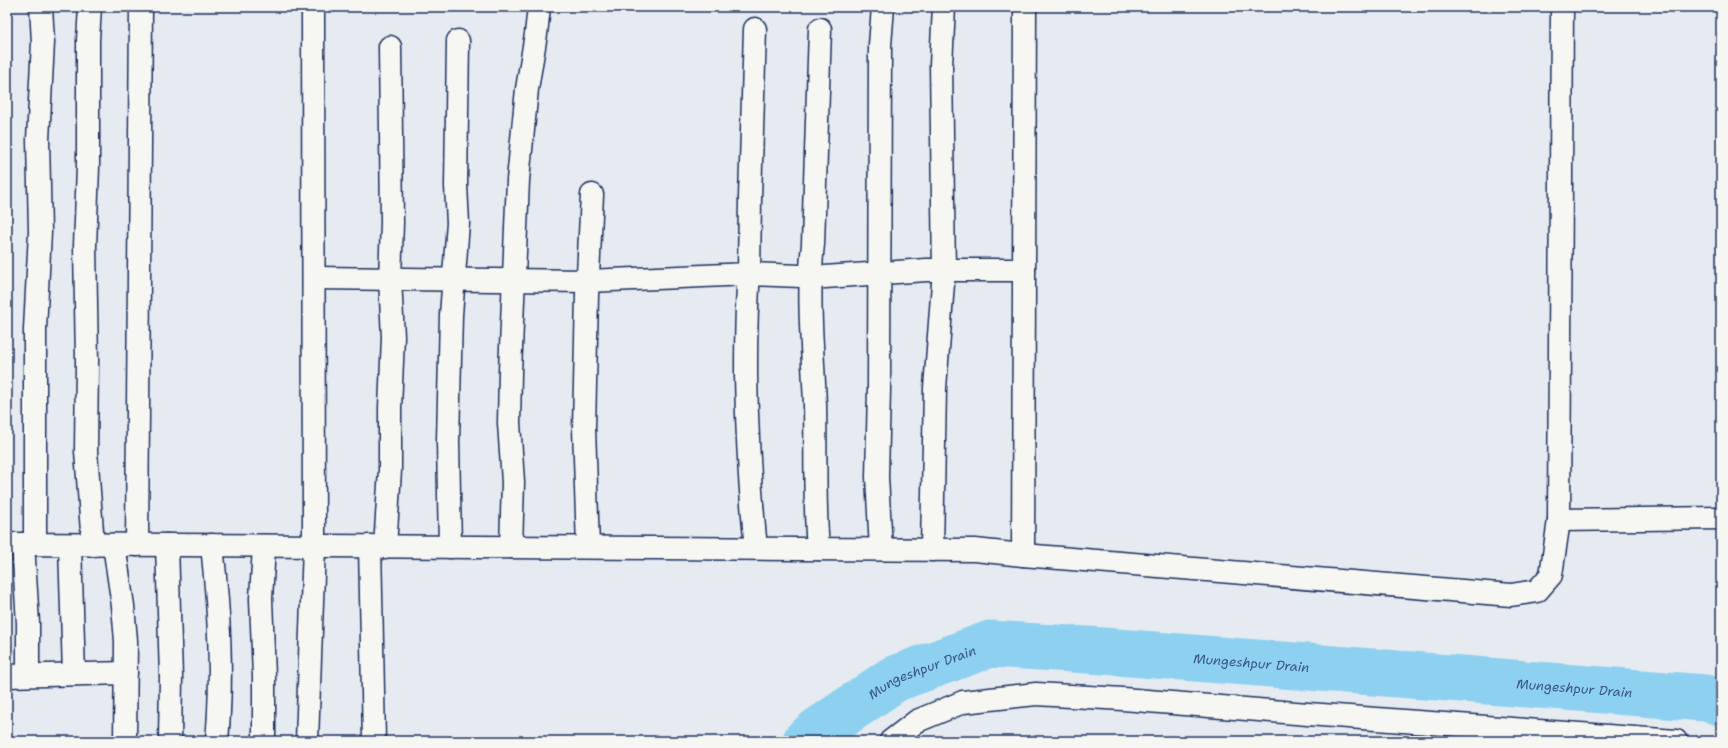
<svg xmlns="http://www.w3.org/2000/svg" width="1728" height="748" viewBox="0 0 1728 748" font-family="'Shantell Sans',sans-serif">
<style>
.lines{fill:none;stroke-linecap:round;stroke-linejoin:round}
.river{stroke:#8ed0ef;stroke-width:47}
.minor-casing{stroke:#1b2f5e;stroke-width:25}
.tertiary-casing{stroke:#1b2f5e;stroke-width:25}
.minor{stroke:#f6f6f2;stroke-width:22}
.tertiary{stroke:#f6f6f2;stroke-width:22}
.labels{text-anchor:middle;stroke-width:3;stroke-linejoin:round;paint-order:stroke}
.water-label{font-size:13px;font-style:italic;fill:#385782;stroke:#f6f6f2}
</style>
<rect width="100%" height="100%" fill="#e6ebf1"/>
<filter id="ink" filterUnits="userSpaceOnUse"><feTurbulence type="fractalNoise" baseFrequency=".025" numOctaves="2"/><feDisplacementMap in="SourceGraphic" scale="8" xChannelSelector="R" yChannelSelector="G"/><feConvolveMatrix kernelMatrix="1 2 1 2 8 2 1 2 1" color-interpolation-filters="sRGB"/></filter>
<g filter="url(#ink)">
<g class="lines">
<path class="river" id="s1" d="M806,741L818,731L894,679L990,644L1104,651L1705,698L1721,702"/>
<defs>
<g id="minor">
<polyline points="90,7 88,40 88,167 85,246 87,362 86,451 93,545"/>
<polyline points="314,278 588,281 749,274 750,198 755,29"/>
<polyline points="1559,520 1721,518"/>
<polyline points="7,544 975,550 1023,555 1511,595 1537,591 1551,575 1559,520 1562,7"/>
<polyline points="23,544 28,623 28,674"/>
<polyline points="35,544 35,329 40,232 38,140 43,42 41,7"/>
<polyline points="70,545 74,674"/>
<polyline points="114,545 123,606 126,641 125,741"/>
<polyline points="137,545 141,7"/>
<polyline points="167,545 171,677 170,741"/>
<path d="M212,545C219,611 223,675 217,741"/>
<polyline points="264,546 261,599 264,677 264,741"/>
<polyline points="370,546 374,741"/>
<polyline points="385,547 390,470 390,408 393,337 390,279 392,223 390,47"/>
<polyline points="450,547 448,441 451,315 458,223 456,186 458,41"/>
<polyline points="511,547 513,482 509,423 510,372 518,180 527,89 536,34 539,7"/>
<polyline points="588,547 584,428 587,295 592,195"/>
<path d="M756,548C750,491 747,433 746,375C746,341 746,308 749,274L825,277L926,270H1024"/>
<path d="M818,549C814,501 816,453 815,405C813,351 807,299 813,244L820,29"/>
<polyline points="881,549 877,477 879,389 880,45 883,7"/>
<polyline points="932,550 935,388 944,270 941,65 944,7"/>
<polyline points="1023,555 1025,7"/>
<polyline points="7,676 126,673"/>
<polyline points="307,741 314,546 313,7"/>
</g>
<polyline id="tertiary" points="891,741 917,721 963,702 1036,694 1123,699 1308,714 1676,741"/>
</defs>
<use href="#minor" class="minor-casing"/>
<use href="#tertiary" class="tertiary-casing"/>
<use href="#minor" class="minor"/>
<use href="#tertiary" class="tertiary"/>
</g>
</g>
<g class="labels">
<g class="water-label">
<text dy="5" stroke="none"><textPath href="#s1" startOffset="472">Mungeshpur Drain</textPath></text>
<text dy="5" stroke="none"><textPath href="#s1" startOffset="136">Mungeshpur Drain</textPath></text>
<text dy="5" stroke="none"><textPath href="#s1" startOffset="796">Mungeshpur Drain</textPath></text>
</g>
</g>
<rect width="1728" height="748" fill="none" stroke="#f6f6f2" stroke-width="24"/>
<rect x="12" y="12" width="1704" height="724" fill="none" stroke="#1b2f5e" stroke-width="1.5" filter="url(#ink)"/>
</svg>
